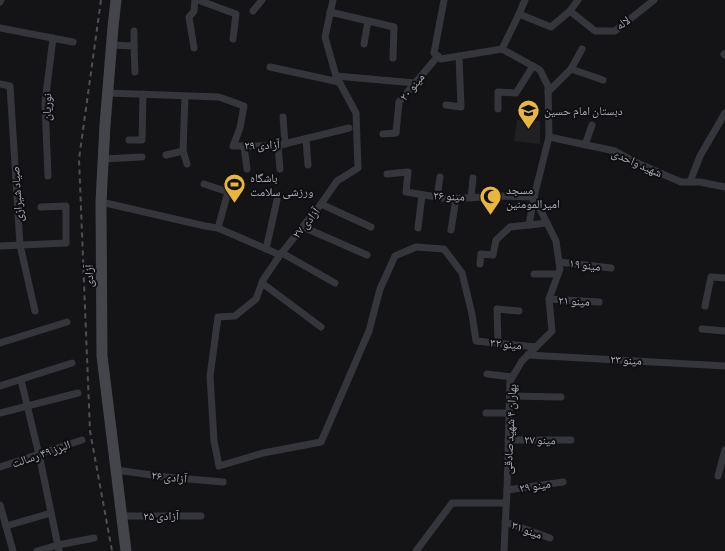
<svg xmlns="http://www.w3.org/2000/svg" width="725" height="551" viewBox="0 0 725 551" font-family="'Alegreya Sans','Noto Naskh Arabic',sans-serif">
<style>
.built{fill:#202023}
.lines{fill:none;stroke-linecap:round;stroke-linejoin:round}
.street{stroke:#35363b;stroke-width:7}
.secondary{stroke:#44454a;stroke-width:11}
.rail{stroke:#4e5055;stroke-width:2;stroke-dasharray:5 4;stroke-linecap:butt}
.labels{text-anchor:middle;stroke-width:4;stroke-linejoin:round;paint-order:stroke}
.street-label{font-size:12px;fill:#a7aab5;stroke:#0f0f11}
.poi-label{font-size:12px;fill:#a7aab5;stroke:#0f0f11;text-anchor:start}
</style>
<rect width="100%" height="100%" fill="#141416"/>
<polygon class="built" points="517,120 540,121 540,144 514,141"/>
<g class="lines">
<g class="street">
<polyline points="198,0 236,14 233,39"/>
<polyline points="444,0 434,53 441,59 502,49 540,70 548,86 549,137 534,197 556,241 560,269 549,299 552,331 522,361 510,381 507,490 505,529 504,551"/>
<polyline points="0,2 1,0"/>
<polyline points="253,11 262,0"/>
<polyline points="570,11 595,31 615,31 654,0"/>
<polyline points="330,12 394,27 393,58"/>
<polyline points="519,14 525,0"/>
<polyline points="0,28 73,42"/>
<polyline points="364,44 368,21"/>
<polyline points="111,45 134,46 135,72"/>
<polyline points="134,46 134,31"/>
<polyline points="194,48 189,17 194,11 195,0"/>
<polyline points="502,49 519,14 551,27 570,11 578,0"/>
<polyline points="724,54 725,55"/>
<polyline points="270,67 339,82"/>
<polyline points="571,69 582,49"/>
<polyline points="336,76 415,83"/>
<polyline points="0,84 10,86 20,245 35,311"/>
<polyline points="548,92 571,69 603,80"/>
<polyline points="107,93 219,97 244,106 240,128 233,146 276,146 349,128"/>
<polyline points="446,105 461,107 459,56"/>
<polyline points="498,109 498,92 516,93 533,66"/>
<polyline points="283,117 285,144"/>
<polyline points="383,134 396,133 399,102 438,56"/>
<polyline points="549,137 615,151 635,162 681,182 700,182 725,187"/>
<polyline points="306,139 308,165"/>
<polyline points="129,140 142,140 143,94"/>
<polyline points="585,145 592,125"/>
<polyline points="244,146 247,169"/>
<polyline points="278,146 280,169"/>
<polyline points="183,151 187,164"/>
<polyline points="166,155 183,151 185,96"/>
<polyline points="103,159 142,157"/>
<polyline points="387,174 408,172 406,192 449,199 500,196 534,197 529,225"/>
<polyline points="48,176 45,103 53,38"/>
<polyline points="690,182 700,156 725,113"/>
<polyline points="204,184 228,192 218,228"/>
<polyline points="437,197 440,177"/>
<polyline points="471,198 473,178"/>
<polyline points="101,202 205,226 218,228 280,255 321,204 337,181 358,168 356,113 336,76 325,37 333,0"/>
<polyline points="321,204 371,227"/>
<polyline points="303,227 367,255"/>
<polyline points="418,228 422,195"/>
<polyline points="451,230 456,198"/>
<polyline points="0,246 66,243 66,206 41,207"/>
<polyline points="266,249 277,200"/>
<polyline points="282,253 335,283"/>
<polyline points="280,255 263,280 256,299 235,316 218,317 210,376 214,441 219,466 263,453 321,442 369,331 380,289 395,256 416,247 444,249 462,273 472,314 476,341 536,347"/>
<polyline points="559,262 611,268"/>
<polyline points="480,264 481,254 493,255 496,240 510,227 547,223"/>
<polyline points="534,274 558,274"/>
<polyline points="262,283 321,327"/>
<polyline points="549,299 599,302"/>
<polyline points="705,306 711,277 725,278"/>
<polyline points="702,329 725,331"/>
<polyline points="0,343 67,322"/>
<polyline points="498,343 497,309 519,311"/>
<polyline points="528,355 725,366"/>
<polyline points="487,374 512,377"/>
<polyline points="21,380 40,459 59,551"/>
<polyline points="0,386 72,363"/>
<polyline points="510,396 561,397"/>
<polyline points="0,413 78,393"/>
<polyline points="486,413 509,413"/>
<polyline points="508,440 571,440"/>
<polyline points="0,467 82,440"/>
<polyline points="116,470 166,477 223,482"/>
<polyline points="718,476 725,450"/>
<polyline points="507,490 563,482"/>
<polyline points="0,505 13,551"/>
<polyline points="121,516 201,516"/>
<polyline points="505,522 550,538"/>
<polyline points="6,526 51,513"/>
<polyline points="37,551 58,545 94,538"/>
<polyline points="416,551 452,503 506,503"/>
</g>
<polyline class="secondary" points="116,0 113,27 105,125 101,202 102,356 126,551"/>
<polyline class="rail" points="101,0 79,159 90,431 112,551"/>
</g>
<defs>
<symbol id="school-pin" viewBox="-11 -11 22 30"><path d="M0 17L-7.5 6A9.5 9.5 0 1 1 7.5 6Z" fill="#e7b63b" stroke="#0f0f11"/><path d="M0-5L7-2L0 1L-7-2ZM-4 1L0 2.5L4 1V4Q0 6-4 4Z" fill="#111"/></symbol>
<symbol id="stadium-pin" viewBox="-11 -11 22 30"><path d="M0 17L-7.5 6A9.5 9.5 0 1 1 7.5 6Z" fill="#e7b63b" stroke="#0f0f11"/><path d="M0-5a6.5 5 0 1 0 0 10a6.5 5 0 1 0 0-10ZM-3.5-1.8h7v3.6h-7Z" fill="#111"/></symbol>
<symbol id="mosque-pin" viewBox="-11 -11 22 30"><path d="M0 17L-7.5 6A9.5 9.5 0 1 1 7.5 6Z" fill="#e7b63b" stroke="#0f0f11"/><path d="M3.5-4.9A6 6 0 1 0 3.5 4.9A5 5 0 1 1 3.5-4.9Z" fill="#111"/></symbol>
</defs>
<g fill-rule="evenodd">
<use href="#school-pin" x="516" y="98" width="25" height="34"/>
<use href="#stadium-pin" x="222" y="172" width="25" height="34"/>
<use href="#mosque-pin" x="478" y="184" width="25" height="34"/>
</g>
<g class="labels">
<g class="street-label">
<text transform="translate(623 23) rotate(-35)" y="4">لاله</text>
<text transform="translate(412 87) rotate(-51)" y="4">مینو ۲۰</text>
<text transform="translate(47 107) rotate(-88)" y="4">نوریان</text>
<text transform="translate(262 145) rotate(-2)" y="4">آزادی ۲۹</text>
<text transform="translate(637 163) rotate(24)" y="4">شهید واحدی</text>
<text transform="translate(17 194) rotate(-94)" y="4">صیاد شیرازی</text>
<text transform="translate(449 196) rotate(3)" y="4">مینو ۲۶</text>
<text transform="translate(306 223) rotate(-51)" y="4">آزادی ۲۷</text>
<text transform="translate(585 265) rotate(7)" y="4">مینو ۱۹</text>
<text transform="translate(89 276) rotate(-90)" y="4">آزادی</text>
<text transform="translate(574 301) rotate(3)" y="4">مینو ۲۱</text>
<text transform="translate(506 344) rotate(5)" y="4">مینو ۳۲</text>
<text transform="translate(626 360) rotate(3)" y="4">مینو ۲۳</text>
<text transform="translate(510 429) rotate(-87)" y="4">بهاران ۴ شهید صادقی</text>
<text transform="translate(540 440) rotate(1)" y="4">مینو ۲۷</text>
<text transform="translate(41 454) rotate(-19)" y="4">البرز ۴۹ رسالت</text>
<text transform="translate(169 477) rotate(6)" y="4">آزادی ۲۶</text>
<text transform="translate(535 486) rotate(-9)" y="4">مینو ۲۹</text>
<text x="161" y="520">آزادی ۲۵</text>
<text transform="translate(527 530) rotate(20)" y="4">مینو ۳۱</text>
</g>
<g class="poi-label">
<text x="544" y="115">دبستان امام حسین</text>
<text x="250" y="182">باشگاه<tspan x="250" dy="14">ورزشی سلامت</tspan></text>
<text x="506" y="194">مسجد<tspan x="506" dy="14">امیرالمومنین</tspan></text>
</g>
</g>
</svg>
